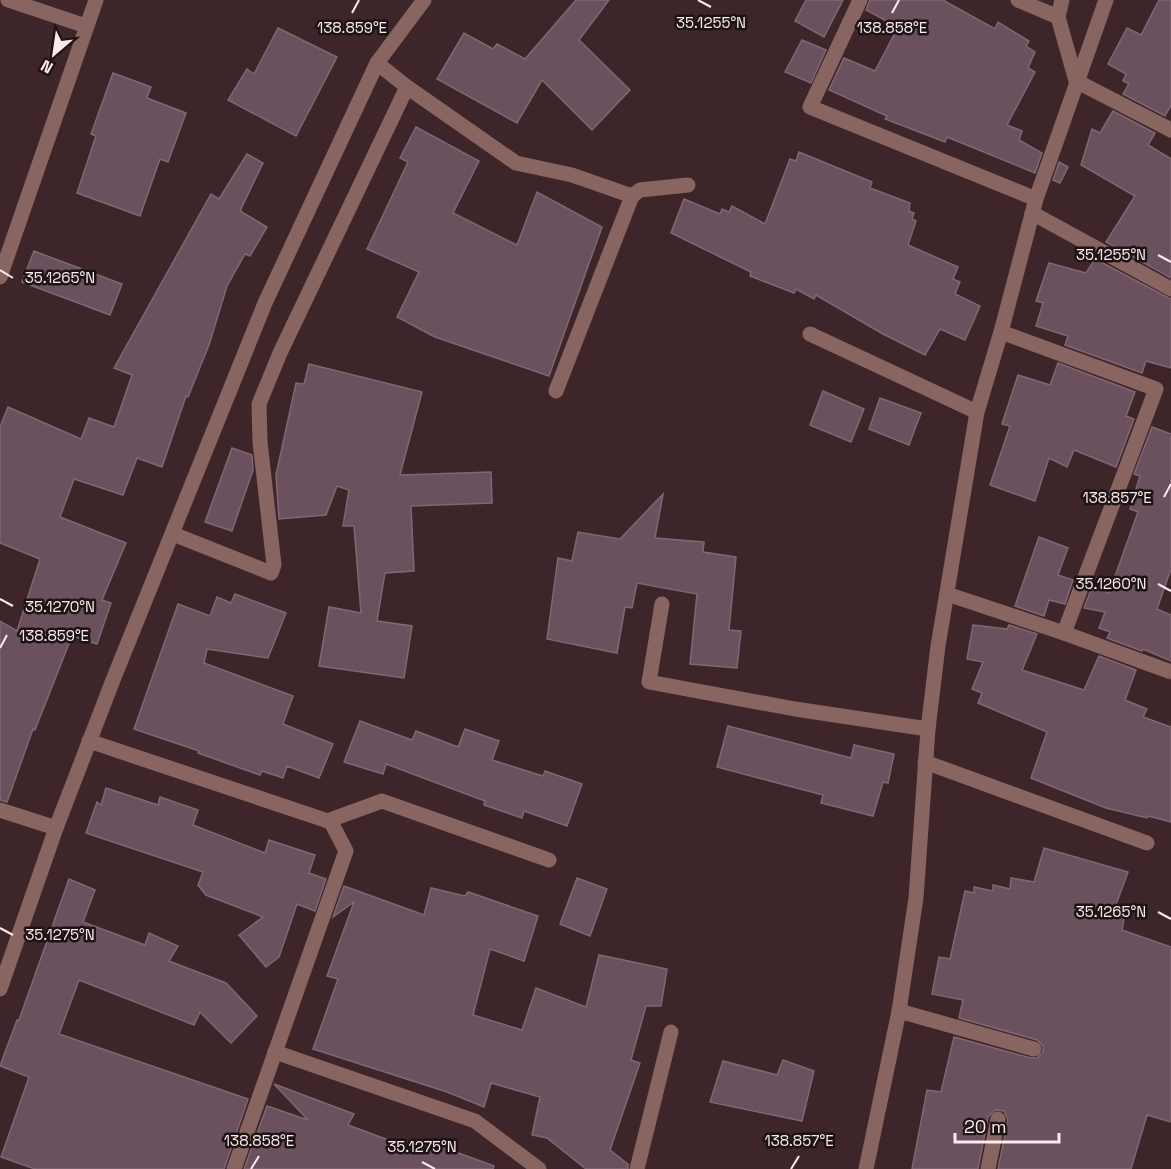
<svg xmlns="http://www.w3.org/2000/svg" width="1171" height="1169" viewBox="0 0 1171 1169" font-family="'Space Grotesk',sans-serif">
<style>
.building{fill:#6b505e;stroke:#816774;stroke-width:1.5}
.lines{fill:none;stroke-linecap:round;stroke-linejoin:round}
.service{stroke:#886560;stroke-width:15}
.minor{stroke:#886560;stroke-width:15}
.tertiary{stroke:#886560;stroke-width:15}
.ticks{fill:none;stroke:#fdebee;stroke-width:2}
.ticks-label{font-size:15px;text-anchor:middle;fill:#fdebee;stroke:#1d1214;stroke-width:5;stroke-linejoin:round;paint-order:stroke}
</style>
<rect width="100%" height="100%" fill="#3e252a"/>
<g class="building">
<polygon points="576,0 609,0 579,40 630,90 592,130 542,80 517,123 437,79 464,33 493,49 497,44 525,59"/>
<polygon points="806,0 843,0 824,37 795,21"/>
<polygon points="870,0 943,0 995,29 998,22 1029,41 1026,46 1035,52 1028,68 1035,72 1007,125 1022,131 1019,140 1042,153 1035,173 947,137 945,142 885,119 887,116 829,90 844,58 875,71 898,27 866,10"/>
<polygon points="1159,0 1171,0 1171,105 1165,116 1123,94 1129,84 1123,81 1126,74 1108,64 1127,28 1141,35"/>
<polygon points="278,28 337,57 296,136 228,100 247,69 254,74"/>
<polygon points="802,40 826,50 811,83 785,72"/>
<polygon points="113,73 151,87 147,98 186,113 168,162 160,159 140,216 77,193 96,136 91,134"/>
<polygon points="1113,111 1155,133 1148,145 1171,159 1171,278 1106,242 1135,196 1081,165 1092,129 1100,133"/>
<polygon points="416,127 479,161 453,213 517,245 537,192 602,227 549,376 435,337 397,317 419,272 367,249 408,162 400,158"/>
<polygon points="799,152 872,182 870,188 910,203 909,211 914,213 912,219 916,221 908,245 958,267 953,279 960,282 955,294 980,306 965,340 940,329 925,355 883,334 816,295 814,299 796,289 794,293 750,276 751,272 671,233 684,199 720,214 722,209 729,212 732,206 765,224 790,159 796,161"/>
<polygon points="247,154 263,163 240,211 267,227 250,256 245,254 227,286 209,345 188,397 186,396 162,467 137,458 123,495 74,479 60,517 126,543 102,600 111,603 97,644 72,636 35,730 33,729 7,802 0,800 0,621 17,631 40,559 0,543 0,427 8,407 81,439 89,418 114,427 132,375 114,368 211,194 219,199"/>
<polygon points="1059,162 1068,167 1060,183 1053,180"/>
<polygon points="34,251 122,284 110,315 22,282"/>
<polygon points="1095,259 1171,299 1171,368 1146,361 1142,373 1065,345 1068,336 1036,326 1043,303 1036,301 1049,263 1086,273"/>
<polygon points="1058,363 1135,392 1126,416 1134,419 1116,467 1074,450 1067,467 1049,458 1035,501 990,485 1010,426 1002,424 1018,375 1050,385"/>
<polygon points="309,364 422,392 400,475 491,472 492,503 411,506 414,571 385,573 377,621 412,626 404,678 319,666 329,607 361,613 354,526 343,526 349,490 337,486 326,515 279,519 276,475 296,383 304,384"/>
<polygon points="823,391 864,409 851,442 810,425"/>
<polygon points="880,398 921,413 909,445 869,429"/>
<polygon points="1152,427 1171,434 1171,569 1157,609 1171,615 1171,661 1143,649 1142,651 1107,638 1110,632 1099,628 1105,612 1084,608 1092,587 1109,593 1138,512 1130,509 1140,476 1134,474"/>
<polygon points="232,448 252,455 253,470 232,531 205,522"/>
<polygon points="663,494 655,538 704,542 703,552 736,557 729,630 741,631 737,668 690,664 697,594 637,583 632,608 625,607 617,653 547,639 558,558 572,561 578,532 620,539"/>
<polygon points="1039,537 1068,548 1058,575 1073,580 1065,604 1049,600 1044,616 1015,606"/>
<polygon points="235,594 286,613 268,658 207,649 204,663 293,696 283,724 333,744 319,778 287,766 283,778 262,771 260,775 198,753 199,751 134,729 178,604 210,616 217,597 231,603"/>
<polygon points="973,625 1007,629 1009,625 1037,634 1022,670 1084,690 1099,656 1136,670 1125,700 1147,709 1143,717 1171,727 1171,822 1148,816 1147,818 1106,808 1031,778 1047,732 978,703 982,693 972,689 983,662 967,659"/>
<polygon points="360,721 412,740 416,731 458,747 465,729 499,741 492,760 543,776 545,771 582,784 567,826 524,811 522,818 484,805 485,801 386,764 383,774 344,762"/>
<polygon points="728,726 851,758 854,745 894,754 888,783 883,782 873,816 821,803 823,795 717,767"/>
<polygon points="106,788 158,805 160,797 198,810 193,825 265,853 269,840 315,855 309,873 326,879 315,911 297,904 279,957 266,967 239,935 263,917 206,895 198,885 203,872 86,833 97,802 101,805"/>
<polygon points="1044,848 1128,872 1114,910 1125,914 1122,930 1171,947 1171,1122 1147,1115 1131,1169 998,1169 1008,1120 1004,1111 995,1110 988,1117 978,1169 912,1169 927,1090 941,1092 954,1037 1031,1058 1037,1058 1043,1052 1043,1046 1037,1040 959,1018 963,1000 932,994 939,957 950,959 965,891 974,893 974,887 993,891 993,885 1010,889 1011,878 1034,882"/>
<polygon points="577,878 607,889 590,936 560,924"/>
<polygon points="69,879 95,890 83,922 145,945 149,933 178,946 169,961 226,983 257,1016 231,1043 200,1012 194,1025 79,980 59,1034 248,1099 224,1169 35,1169 1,1157 29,1077 0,1066 17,1020 19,1020"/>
<polygon points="344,886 424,915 431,888 465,896 468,892 538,916 524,961 490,949 473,1015 522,1030 536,988 586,1007 599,955 667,969 661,1006 646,1006 631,1060 640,1063 610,1150 628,1164 628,1169 586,1169 547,1138 532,1135 540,1097 491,1083 484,1107 447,1092 313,1049 338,979 327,976 354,902 333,917"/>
<polygon points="783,1060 814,1071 802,1121 710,1102 723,1061 777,1075"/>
<polygon points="274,1084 354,1114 348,1125 418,1151 423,1140 494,1166 493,1169 244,1169 267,1106 308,1120"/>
</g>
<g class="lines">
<g class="service">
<polyline points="632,196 640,190 688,185"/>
<polyline points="1032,213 1171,289"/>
<polyline points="925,762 1147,843"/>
<polyline points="327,821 382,801 549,860"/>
<polyline points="899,1011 1034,1049"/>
<polyline points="637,1169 671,1032"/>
<polyline points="988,1169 998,1119"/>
</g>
<g class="minor">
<polyline points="8,0 86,26"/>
<polyline points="860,0 810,107 1036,199"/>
<polyline points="1018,0 1058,17 1076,81 1171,130"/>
<polyline points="1058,17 1062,0"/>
<polyline points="377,63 407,87 516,163 572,175 632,196 556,391"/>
<polyline points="0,277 96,0"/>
<polyline points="1001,332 1156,389 1064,633"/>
<polyline points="810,334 977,412"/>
<polyline points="173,534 271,573 274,565 260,442 259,404 280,353 407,87"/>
<polyline points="947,594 1064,633 1171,672"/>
<polyline points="662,604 649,682 795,709 928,729"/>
<polyline points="89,741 331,822 346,851 234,1169"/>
<polyline points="0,810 56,828"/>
<polyline points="275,1052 475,1121 539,1169"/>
<polyline points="866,1169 899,1011 916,898 928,729 938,646 977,412 1001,332 1036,199 1106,0"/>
</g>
<polyline class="tertiary" points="0,989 56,828 113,680 265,303 377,63 424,0"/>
</g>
<path class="ticks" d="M698,0L711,7M352,13L359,0M892,13L899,0M1158,255L1171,262M0,270L13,278M1164,497L1171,484M1158,584L1171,591M0,599L13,606M0,648L7,635M1158,912L1171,919M0,928L13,935M422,1162L435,1169M251,1169L259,1156M791,1169L799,1156"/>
<g class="ticks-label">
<text x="711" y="28">35.1255°N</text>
<text x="352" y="33">138.859°E</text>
<text x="892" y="33">138.858°E</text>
<text x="1111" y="260">35.1255°N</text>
<text x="60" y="283">35.1265°N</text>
<text x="1117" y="503">138.857°E</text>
<text x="1111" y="589">35.1260°N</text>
<text x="60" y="612">35.1270°N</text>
<text x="54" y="641">138.859°E</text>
<text x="1111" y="917">35.1265°N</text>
<text x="60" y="940">35.1275°N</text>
<text x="259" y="1146">138.858°E</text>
<text x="799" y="1146">138.857°E</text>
<text x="422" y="1152">35.1275°N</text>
</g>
<g transform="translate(54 54) rotate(209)" stroke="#1d1214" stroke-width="4.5" paint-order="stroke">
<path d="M0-4.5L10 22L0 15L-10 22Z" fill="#fdebee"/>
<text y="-9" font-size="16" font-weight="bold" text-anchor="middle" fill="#fdebee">N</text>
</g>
<path d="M955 1133v9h104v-9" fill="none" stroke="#fdebee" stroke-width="3"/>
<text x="964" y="1133" font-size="18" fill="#fdebee" stroke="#1d1214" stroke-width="4.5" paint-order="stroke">20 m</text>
</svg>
